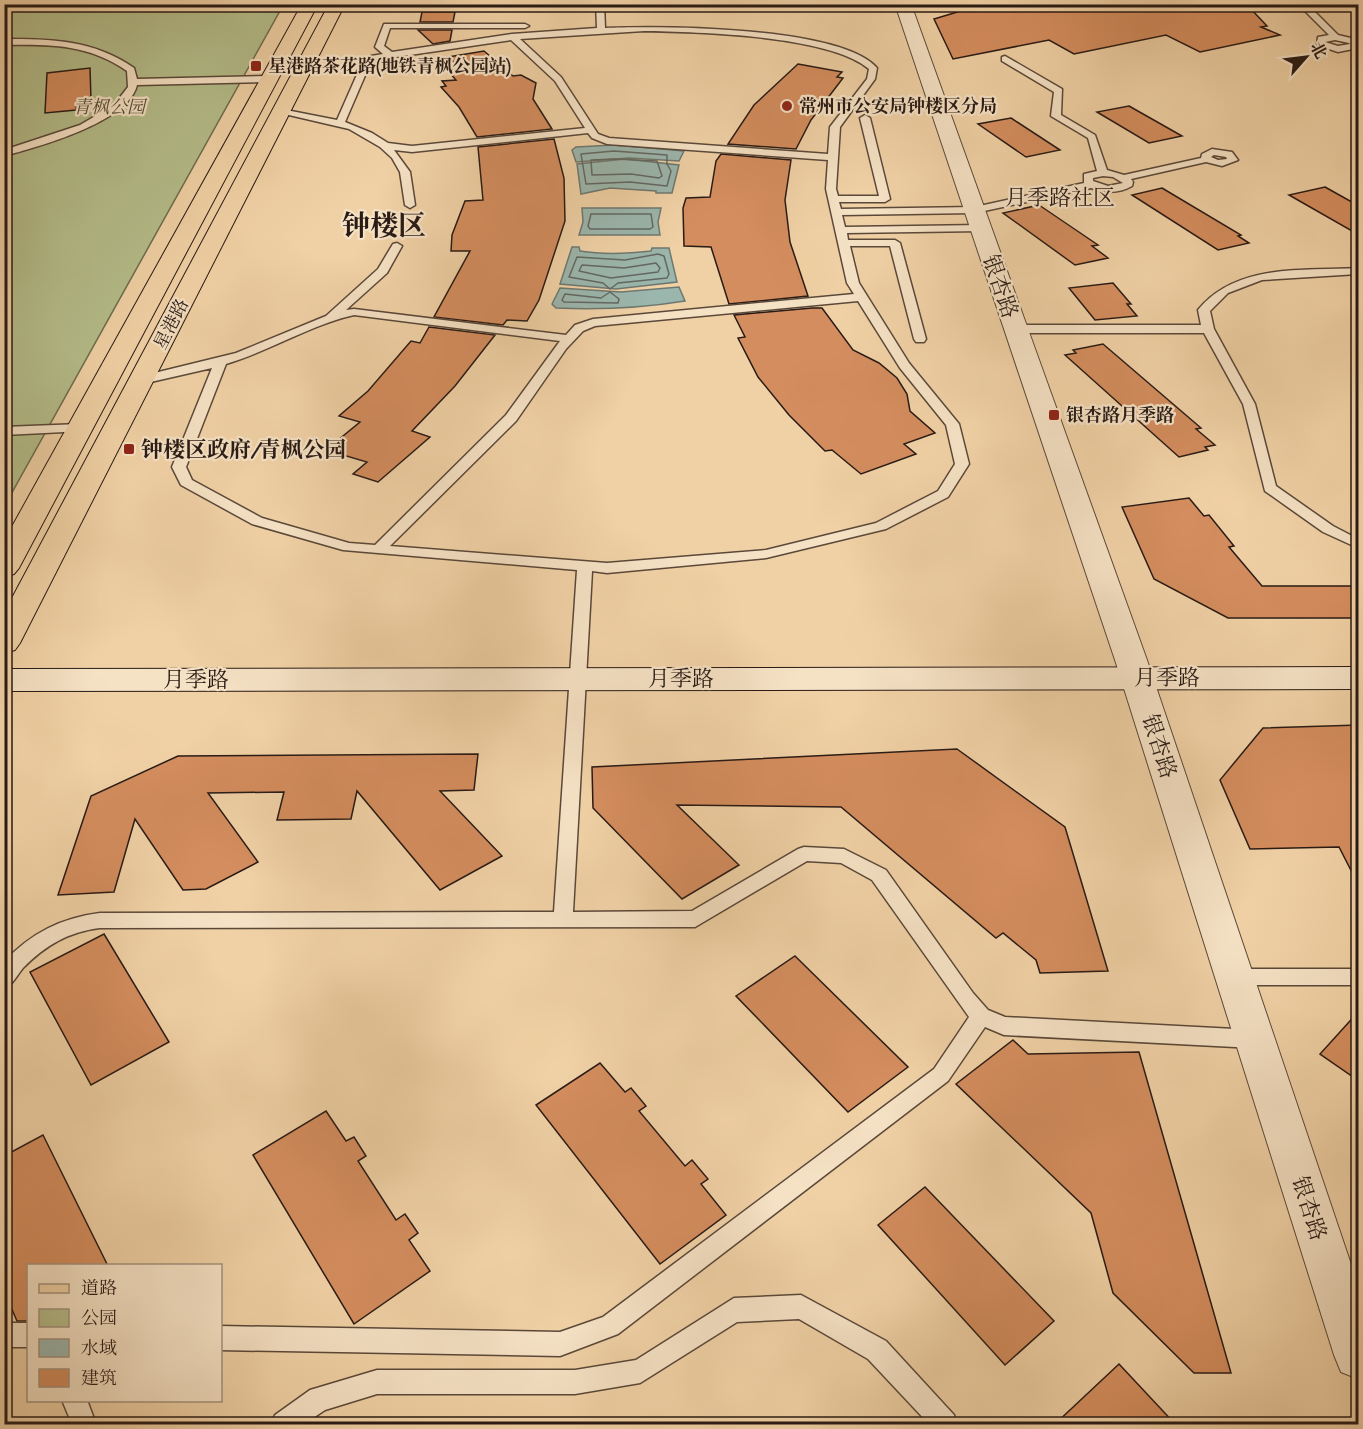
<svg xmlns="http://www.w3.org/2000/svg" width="1363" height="1429" viewBox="0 0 1363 1429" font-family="'IM FELL English','Noto Serif SC',serif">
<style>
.green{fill:#b4bd8a;stroke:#6e6c50;stroke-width:1.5}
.water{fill:#9bb6ad;stroke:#6d7870;stroke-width:1.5}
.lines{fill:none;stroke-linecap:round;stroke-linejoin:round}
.shore{stroke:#626861;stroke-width:1.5}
.building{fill:#d48d5e;stroke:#281a15;stroke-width:1.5}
.lane-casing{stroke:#5a4839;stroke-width:3}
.street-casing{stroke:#5a4839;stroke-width:2}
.secondary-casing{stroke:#281a15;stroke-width:2}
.primary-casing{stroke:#281a15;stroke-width:2}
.lane{fill:#f5e1c4;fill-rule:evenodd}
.street{fill:#f5e1c4;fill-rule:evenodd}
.secondary{fill:#f5e1c4;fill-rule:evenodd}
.primary{fill:#f0d1a5;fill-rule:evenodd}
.poi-dot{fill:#8f2418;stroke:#f5e1c4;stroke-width:2}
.labels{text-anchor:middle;stroke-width:4.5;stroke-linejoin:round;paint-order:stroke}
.far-poi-label{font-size:18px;font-weight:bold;fill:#281a15;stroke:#f5e1c4;text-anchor:start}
.far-park-label{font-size:18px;font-style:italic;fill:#524b38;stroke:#f5e1c4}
.far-street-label{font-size:18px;fill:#281a15;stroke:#f5e1c4}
.far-quarter-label{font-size:22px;fill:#281a15;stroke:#f5e1c4}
.street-label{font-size:22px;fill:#281a15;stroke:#f5e1c4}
.poi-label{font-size:22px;font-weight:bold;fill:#281a15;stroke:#f5e1c4;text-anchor:start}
.far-town-label{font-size:28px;font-weight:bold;fill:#281a15;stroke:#f5e1c4}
</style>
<rect width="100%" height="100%" fill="#f0d1a5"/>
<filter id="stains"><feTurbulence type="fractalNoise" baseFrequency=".00333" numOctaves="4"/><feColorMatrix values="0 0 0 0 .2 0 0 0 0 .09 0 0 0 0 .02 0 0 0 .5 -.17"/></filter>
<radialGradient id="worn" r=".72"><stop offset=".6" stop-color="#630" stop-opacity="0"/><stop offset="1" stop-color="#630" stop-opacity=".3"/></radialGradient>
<polygon class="green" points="271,4 281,9 5,505 5,5"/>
<g class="water">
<polygon points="614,145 684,151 679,161 629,158 576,162 572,150 576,147"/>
<polygon points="625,159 679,165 672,193 656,193 656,191 610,188 581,194 577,164"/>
<polygon points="582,208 661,208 658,222 660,235 579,235 583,222"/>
<path d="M572,247H579L580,251C604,255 626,254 651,251L652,248H669L677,282L616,289L560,284Z"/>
<path d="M679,287L685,301C642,308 601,310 556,308L552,304L560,288L621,292Z"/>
</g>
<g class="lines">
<g class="shore">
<polygon points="614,151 667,155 667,164 671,171 667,186 630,182 586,184 581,154"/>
<polygon points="615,159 657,161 662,176 659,178 631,174 592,175 591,160"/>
<polygon points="591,214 651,214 653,227 650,229 590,229 588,226"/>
<polygon points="658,254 664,256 669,274 667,278 618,283 610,289 603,283 569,277 577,257 625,260"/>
<polygon points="656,263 660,268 658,272 611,278 579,271 582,265 624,268"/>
<polygon points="610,292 619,299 618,303 564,302 562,300 565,294 601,298"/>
</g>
</g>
<g class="building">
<polygon points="1249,7 1267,26 1261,27 1280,35 1200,52 1166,35 1074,54 1049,40 953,59 934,19 964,10"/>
<polygon points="422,12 455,12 453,22 420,22"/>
<polygon points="418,30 452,30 450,41 433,44"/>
<polygon points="484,51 513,76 521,75 536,83 533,99 552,129 477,137 459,107 441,87 446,86 442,81 456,80 447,70 461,68 448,57"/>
<polygon points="798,64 842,72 837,77 843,78 811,120 796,149 728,144 754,105"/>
<polygon points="90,68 91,100 77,102 76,110 45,113 47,73"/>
<polygon points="1129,106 1182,136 1149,143 1097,112"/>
<polygon points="1011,118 1060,150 1026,157 978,124"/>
<polygon points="554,139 564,178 565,221 539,300 527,321 507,320 503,325 434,317 470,251 451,251 452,235 465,201 483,200 478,147"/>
<polygon points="721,154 791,160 785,200 790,242 808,296 729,304 711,247 684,246 683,208 686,198 710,197 716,161"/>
<polygon points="1325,187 1359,206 1359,235 1289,195"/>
<polygon points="1162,188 1241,235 1238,236 1249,243 1218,250 1132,195"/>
<polygon points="1039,205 1098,245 1092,246 1108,258 1075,265 1003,213"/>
<polygon points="1113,283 1131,304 1127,304 1137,316 1095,320 1069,288"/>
<polygon points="812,308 822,308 853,350 879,363 897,378 907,394 910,411 935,433 904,444 916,454 861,474 832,450 825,451 789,415 758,377 738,338 745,337 734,315"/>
<polygon points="429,327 495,335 455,386 412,431 430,437 378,482 353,474 367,462 326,450 360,422 339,416 368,391 411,341 420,343"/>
<polygon points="1103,344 1201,428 1196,429 1215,445 1205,447 1208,450 1179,457 1065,355 1076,353 1073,350"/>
<polygon points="1189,498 1204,516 1209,515 1234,546 1229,547 1262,586 1359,586 1359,618 1228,618 1154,579 1122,507"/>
<polygon points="1359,725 1359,886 1339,847 1250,849 1220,780 1263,728"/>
<polygon points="957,749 1065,827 1108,971 1040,973 1036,960 1003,933 996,938 841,807 677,805 739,865 682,899 593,808 592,767"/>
<polygon points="478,754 474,790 440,791 502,856 440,890 357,791 351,819 277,820 284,792 208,793 258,862 206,889 183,890 135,819 114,892 58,895 91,796 178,756"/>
<polygon points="104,934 169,1042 91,1085 30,972"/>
<polygon points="795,956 908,1067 848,1112 736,996"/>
<polygon points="1359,1011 1359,1081 1320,1054"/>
<polygon points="1013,1040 1028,1054 1139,1052 1231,1373 1194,1373 1113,1293 1091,1213 956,1084"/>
<polygon points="600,1063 625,1092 631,1088 646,1106 639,1111 685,1166 692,1160 708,1179 701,1184 726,1215 660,1264 536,1105"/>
<polygon points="326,1111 346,1141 354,1137 366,1156 358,1161 396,1220 405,1214 418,1233 409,1240 430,1271 354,1324 253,1155"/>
<polygon points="43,1135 108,1266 28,1266 28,1321 17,1321 4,1291 4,1156"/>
<polygon points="925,1187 1054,1321 1005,1365 878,1225"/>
<polygon points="1119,1364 1176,1425 1054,1425"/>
</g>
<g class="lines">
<defs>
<g id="lane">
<path d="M596,4H604L605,28C662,26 840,26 877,68L875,79L840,127L836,189L838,196H879L860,118L865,115L870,118L890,199L885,202H839L841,209L975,207L1084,183V174L1097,171L1088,138L1051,116L1054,92L1002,61V57L1005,56L1062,89L1061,115L1095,135L1107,170L1124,175L1201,158L1202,154L1212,149L1232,152L1238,160L1222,166L1206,162L1131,179L1133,182L1132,186C1118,194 1105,193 1091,188L975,213L842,215L845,227L981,225L986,228L981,231L847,233L848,240H895L900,243L926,339L924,342H916L914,339L890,246H850L859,283L909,363L959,424L969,464L948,497L886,529L766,558L607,573L592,571L573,912L692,911L798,849L804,847L844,849L886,870L973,993L988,1010L1005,1017L1254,1030L1261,1033L1264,1039L1261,1045L1254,1048L1004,1035L985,1027L948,1081L618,1334L560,1356L220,1350V1326L560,1332L603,1317L934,1069L969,1017L872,880L841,863L807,861L695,927L100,928C68,932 46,945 23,968C17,975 13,985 4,988V962C31,933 61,918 100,913L554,912L577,570L343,550L252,524L181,485L172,467L212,368L142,384L136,380L138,377L236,353L326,316L378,269L393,244L397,243L402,246L387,273L346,310L354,309L566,335L575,325L593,319L854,294L847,283L826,189L828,160L607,144L592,138L588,133L412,152L394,150L410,172L415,205L410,208L405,205L400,172L392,158L380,147L349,129L276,112L281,109L337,120L363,61L371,56L383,54L375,47L384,24H525L529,26L525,28H390L384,46L392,52L512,34L597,28ZM644,31C697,32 829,35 869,69L867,79L830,127L828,154L609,138L598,134L561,77L520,39ZM511,40L555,81L585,128L412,146L388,143L372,133L345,122L370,64L376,60ZM1214,155L1226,157L1227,159L1218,160L1211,157ZM1103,176L1113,177L1123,183L1108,186L1093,181V178ZM858,301L900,368L946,425L955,464L938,491L876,523L766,550L607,563L390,546L516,421L566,349L583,331L595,326ZM354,315L560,341L506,415L375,545L349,543L262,518L192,480L186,467L226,364C270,351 310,325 354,315Z"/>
<path d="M1298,4H1307L1338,35L1355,39L1358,48L1338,52L1317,45L1318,37L1329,35ZM1335,40L1349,43L1350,44L1338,46L1325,42Z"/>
<path d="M4,39C52,39 94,40 134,68L137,79L269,76L273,79L269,82L137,85C129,122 38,147 4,156V150L80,125L114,105L128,87L127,71C89,44 49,44 4,45Z"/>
<path d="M1358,268V274L1262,280L1228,293L1210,311L1214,329L1255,404L1276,486L1333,526L1358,539V548L1323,532L1265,491L1243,404L1204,333H1016L1010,329L1016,325H1201L1198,310C1236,263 1304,271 1358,268Z"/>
<polygon points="80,424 87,428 85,431 4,435 4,427"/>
<polygon points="1235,969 1358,969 1358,985 1235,985 1228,983 1225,977 1228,971"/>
<polygon points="801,1295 886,1341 954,1415 957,1424 929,1424 868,1359 799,1319 737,1322 640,1383 575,1394 377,1394 325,1410 304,1424 271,1424 275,1415 310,1390 377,1370 575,1370 636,1360 734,1298"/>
<rect x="4" y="1323" width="24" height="24"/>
<polygon points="62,1400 87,1400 96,1424 72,1424"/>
</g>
<polygon id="street" points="895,4 911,4 1147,660 1358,1285 1358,1379 1341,1372 1334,1355 1115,660"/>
<polygon id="secondary" points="1358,667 1358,689 4,691 4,669"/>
<g id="primary">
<polygon points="302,4 318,4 19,568 14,574 4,577 4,541"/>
<polygon points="329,4 345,4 20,643 15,650 4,653 4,613"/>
</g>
</defs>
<use href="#lane" class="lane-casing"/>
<use href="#street" class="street-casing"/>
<use href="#secondary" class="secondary-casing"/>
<use href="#primary" class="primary-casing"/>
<use href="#lane" class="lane"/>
<use href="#street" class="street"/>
<use href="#secondary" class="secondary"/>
<use href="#primary" class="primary"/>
</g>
<g class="poi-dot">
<rect x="250" y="60" width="12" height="12" rx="3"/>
<circle cx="787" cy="106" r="6"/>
<rect x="1048" y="409" width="12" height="12" rx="3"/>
<rect x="123" y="443" width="12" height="12" rx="3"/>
</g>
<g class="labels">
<g class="far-poi-label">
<text x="268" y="72">星港路茶花路(地铁青枫公园站)</text>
<text x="799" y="112">常州市公安局钟楼区分局</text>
<text x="1066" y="421">银杏路月季路</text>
</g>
<g class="far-park-label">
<text x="109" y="113">青枫公园</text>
</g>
<g class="far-street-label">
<text transform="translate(171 324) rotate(-63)" y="6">星港路</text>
</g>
<g class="far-quarter-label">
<text x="1060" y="205">月季路社区</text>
</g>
<g class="street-label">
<text transform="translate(1001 286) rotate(71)" y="8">银杏路</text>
<text x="1167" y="685">月季路</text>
<text x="681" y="686">月季路</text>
<text x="196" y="687">月季路</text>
<text transform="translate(1160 746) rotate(72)" y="8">银杏路</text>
<text transform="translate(1310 1208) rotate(72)" y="8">银杏路</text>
</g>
<g class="poi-label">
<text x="141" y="457">钟楼区政府/青枫公园</text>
</g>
<g class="far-town-label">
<text x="384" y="235">钟楼区</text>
</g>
</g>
<rect width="1363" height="1429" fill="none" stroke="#f0d1a5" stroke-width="24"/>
<rect x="6" y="6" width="1351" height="1417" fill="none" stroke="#281a15" stroke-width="3"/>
<rect x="12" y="12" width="1339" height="1405" fill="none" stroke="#281a15" stroke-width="1.5"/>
<rect x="27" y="1264" width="195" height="138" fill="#f5e1c4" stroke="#a3917e" stroke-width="1.5"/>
<rect x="39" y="1284" width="30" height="9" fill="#f0d1a5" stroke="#a3917e" stroke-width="1.5"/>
<text x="81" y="1294" font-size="18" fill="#281a15">道路</text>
<rect x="39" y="1309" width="30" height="18" fill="#b4bd8a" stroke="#a3917e" stroke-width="1.5"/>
<text x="81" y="1324" font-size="18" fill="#281a15">公园</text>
<rect x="39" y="1339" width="30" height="18" fill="#9bb6ad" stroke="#a3917e" stroke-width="1.5"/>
<text x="81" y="1354" font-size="18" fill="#281a15">水域</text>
<rect x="39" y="1369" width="30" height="18" fill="#d48d5e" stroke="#a3917e" stroke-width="1.5"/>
<text x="81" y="1384" font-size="18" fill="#281a15">建筑</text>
<g transform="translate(1306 57) rotate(62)" stroke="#f5e1c4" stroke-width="4.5" paint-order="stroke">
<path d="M0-4.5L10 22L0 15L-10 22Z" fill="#281a15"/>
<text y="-9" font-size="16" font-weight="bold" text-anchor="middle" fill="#281a15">北</text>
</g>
<rect width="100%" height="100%" filter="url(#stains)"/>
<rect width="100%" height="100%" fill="url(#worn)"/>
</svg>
